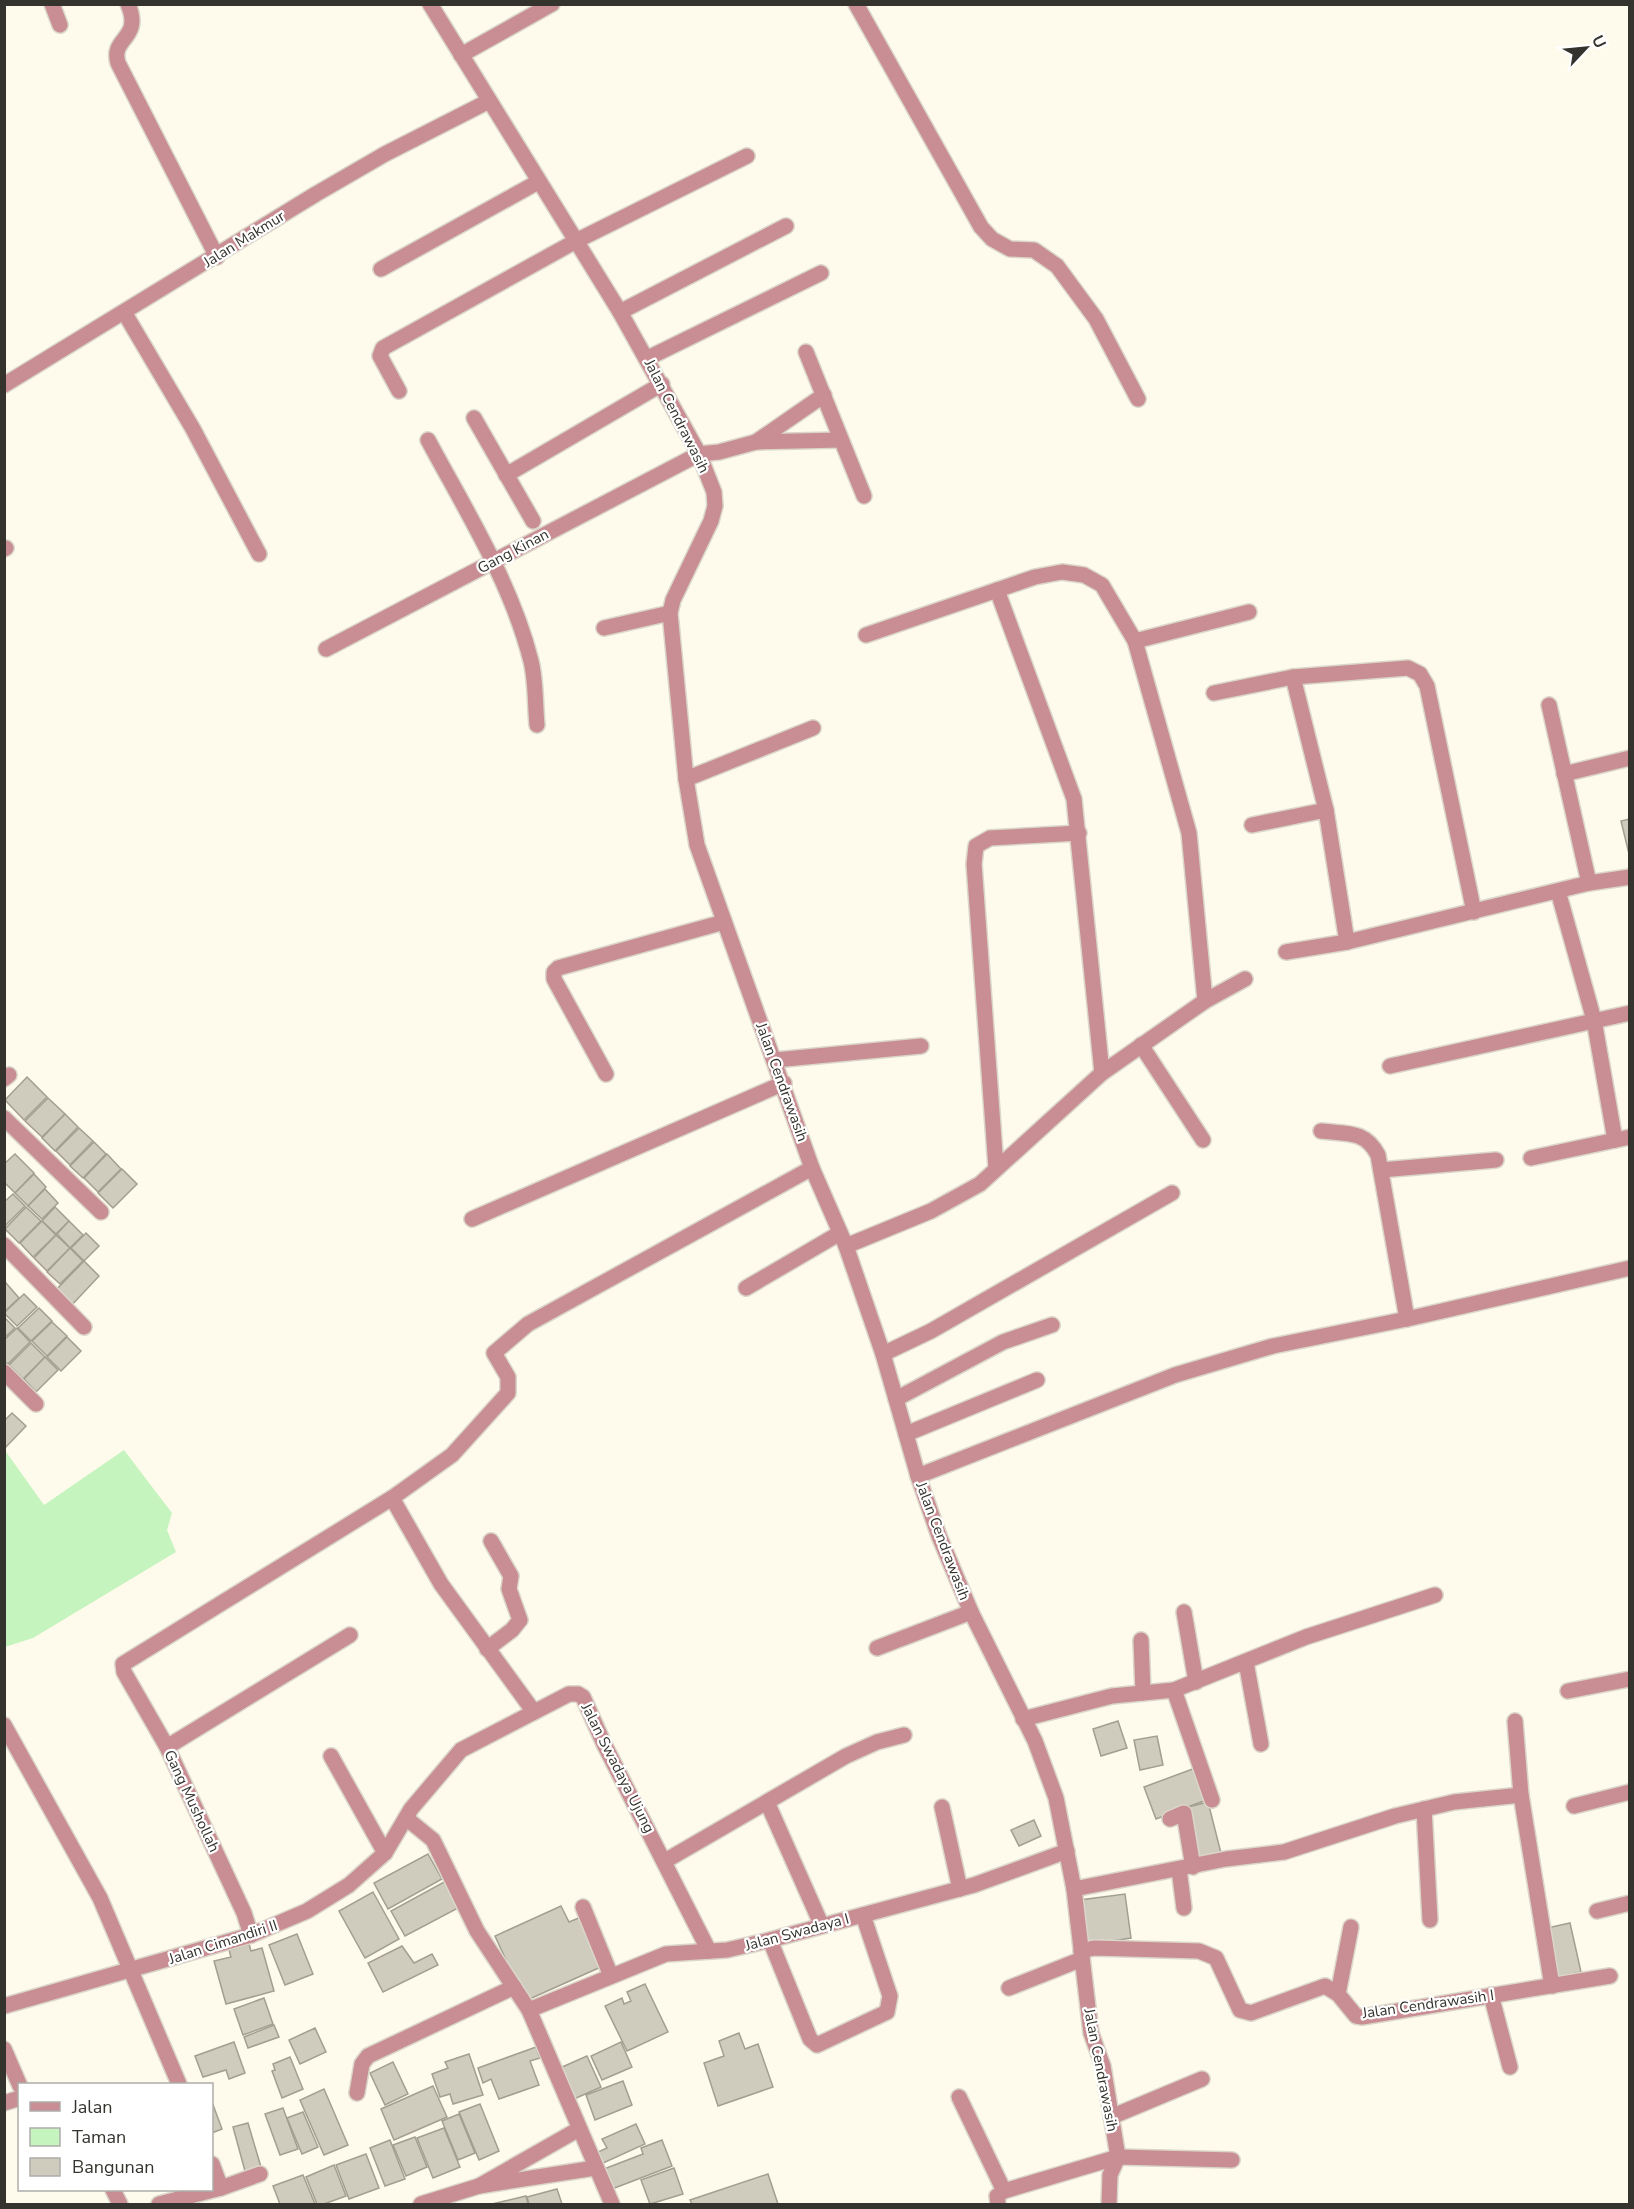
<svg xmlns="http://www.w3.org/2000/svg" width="1634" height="2209" viewBox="0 0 1634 2209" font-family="'Nunito Sans',sans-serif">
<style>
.green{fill:#c6f4bf}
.building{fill:#cfcbbd;stroke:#a29f91;stroke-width:1.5}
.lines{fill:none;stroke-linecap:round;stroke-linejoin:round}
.minor-casing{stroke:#dad7ca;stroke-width:18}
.minor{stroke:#c98d94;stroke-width:15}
.labels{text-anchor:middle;stroke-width:4.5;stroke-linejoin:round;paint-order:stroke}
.street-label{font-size:15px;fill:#34332d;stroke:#fff}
</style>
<rect width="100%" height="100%" fill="#fffbec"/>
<polygon class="green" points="4,1449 44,1505 124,1450 172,1513 167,1530 176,1552 33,1638 5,1647"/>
<g class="building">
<polygon points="1630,819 1630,858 1621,821"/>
<polygon points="27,1077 47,1097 24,1120 5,1100"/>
<polygon points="48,1098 65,1114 42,1137 25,1121"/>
<polygon points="65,1114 78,1127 55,1151 42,1138"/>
<polygon points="79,1128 93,1141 70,1165 56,1151"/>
<polygon points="94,1142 106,1154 83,1178 70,1166"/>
<polygon points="15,1154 34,1173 15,1193 4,1182 4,1164"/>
<polygon points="107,1154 121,1169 98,1192 84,1178"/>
<polygon points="122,1169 137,1184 113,1208 98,1193"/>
<polygon points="34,1174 46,1187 28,1206 15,1193"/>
<polygon points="45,1189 58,1203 42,1219 28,1206"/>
<polygon points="13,1194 25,1206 4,1227 4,1202"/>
<polygon points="26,1207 41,1221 19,1243 5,1229"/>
<polygon points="55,1207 69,1221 56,1234 42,1221"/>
<polygon points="42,1221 56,1235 33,1257 20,1243"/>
<polygon points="69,1221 83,1235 70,1248 57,1234"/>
<polygon points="86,1233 99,1246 84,1261 71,1248"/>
<polygon points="56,1235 70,1248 47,1271 34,1258"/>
<polygon points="70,1248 83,1261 60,1284 47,1272"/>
<polygon points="84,1261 99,1276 70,1307 54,1292"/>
<polygon points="6,1283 19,1298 4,1312 4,1284"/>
<polygon points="24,1294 37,1307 17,1326 4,1313"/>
<polygon points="39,1308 52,1321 31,1341 18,1328"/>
<polygon points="4,1317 15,1328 4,1338"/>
<polygon points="52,1322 67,1336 47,1356 32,1341"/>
<polygon points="17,1328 30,1342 8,1364 4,1361 4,1340"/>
<polygon points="67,1337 81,1351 61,1371 47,1357"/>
<polygon points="31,1343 45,1357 23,1379 9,1365"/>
<polygon points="45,1357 58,1370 36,1392 24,1379"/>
<polygon points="12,1413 26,1426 5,1448 4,1421"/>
<polygon points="1118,1721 1127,1748 1101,1756 1093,1729"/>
<polygon points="1157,1736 1163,1765 1140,1770 1134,1740"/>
<polygon points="1198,1767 1209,1799 1156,1819 1144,1787"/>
<polygon points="1208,1802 1221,1853 1197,1859 1184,1808"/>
<polygon points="1034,1820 1041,1836 1019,1846 1011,1830"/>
<polygon points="428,1854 442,1879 388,1909 374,1883"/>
<polygon points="446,1881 460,1907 405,1936 391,1911"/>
<polygon points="373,1892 399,1939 365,1958 339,1911"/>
<polygon points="1125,1894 1131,1938 1087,1945 1080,1900"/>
<polygon points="561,1906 569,1922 581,1917 603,1966 525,2001 495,1936"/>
<polygon points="1570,1923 1581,1972 1557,1977 1547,1928"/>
<polygon points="297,1934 313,1974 285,1985 269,1945"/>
<polygon points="249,1944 251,1951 262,1948 274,1991 226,2004 214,1961 231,1957 229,1950"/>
<polygon points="402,1946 414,1963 432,1954 438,1965 383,1992 368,1963"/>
<polygon points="645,1984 668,2032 627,2051 605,2006 622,1998 624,2004 631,2001 627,1992"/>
<polygon points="264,1998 273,2024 243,2035 234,2009"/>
<polygon points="274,2025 279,2037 248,2048 244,2037"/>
<polygon points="315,2028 326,2052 300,2064 289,2040"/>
<polygon points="739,2033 745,2049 758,2044 773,2087 718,2106 704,2063 724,2056 719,2041"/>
<polygon points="234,2042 245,2073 229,2079 226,2070 203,2077 195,2056"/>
<polygon points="621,2042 632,2067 602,2080 591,2056"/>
<polygon points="536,2047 540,2058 530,2061 539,2085 499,2099 491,2079 483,2083 478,2068"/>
<polygon points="469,2054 483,2095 453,2104 450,2094 440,2097 432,2074 448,2068 445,2062"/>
<polygon points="587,2056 601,2087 574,2099 560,2068"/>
<polygon points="290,2057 303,2089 282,2098 272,2071 275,2070 273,2064"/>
<polygon points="393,2062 408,2094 385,2105 370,2073"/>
<polygon points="623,2081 632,2105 595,2120 586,2095"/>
<polygon points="433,2086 447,2117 394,2140 381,2109"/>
<polygon points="324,2089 348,2145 324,2155 300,2100"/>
<polygon points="212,2102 222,2129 212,2133"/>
<polygon points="480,2104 499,2151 479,2160 459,2112"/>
<polygon points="283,2108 298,2149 280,2155 265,2114"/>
<polygon points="303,2112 318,2147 302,2154 287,2118"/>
<polygon points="459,2114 475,2153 458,2160 442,2121"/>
<polygon points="248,2123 261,2167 245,2171 233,2127"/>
<polygon points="636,2124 645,2144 601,2164 596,2153 607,2148 602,2139"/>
<polygon points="444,2128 460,2167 433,2178 417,2138"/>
<polygon points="415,2137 427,2167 406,2176 393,2145"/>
<polygon points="390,2140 405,2179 385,2186 370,2148"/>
<polygon points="662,2140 672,2166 612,2189 604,2169 643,2154 641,2148"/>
<polygon points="366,2154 379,2188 349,2199 336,2165"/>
<polygon points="334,2165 346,2196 324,2204 317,2204 306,2177"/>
<polygon points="674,2168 683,2194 650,2204 641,2180"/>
<polygon points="768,2174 778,2204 692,2204 690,2200"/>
<polygon points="303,2175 315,2204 280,2204 273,2186"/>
<polygon points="557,2189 562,2204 529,2204 527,2197"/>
<polygon points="526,2196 528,2204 492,2204"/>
</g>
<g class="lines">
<defs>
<g id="minor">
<polyline points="52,4 60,25"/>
<path d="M128,4C143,40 110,37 118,63L217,257"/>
<polyline points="430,4 620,312 699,454 714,492 715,506 711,521 673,600 670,613 686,779 697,845 812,1168 846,1246 883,1354 918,1476 939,1536 971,1612 1035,1741 1056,1798 1074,1889 1091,2033 1103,2066 1118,2157 1110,2175 1109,2204"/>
<polyline points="856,4 981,227 992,239 1010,249 1034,250 1057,266 1096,319 1138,399"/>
<polyline points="461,55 552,4"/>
<polyline points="381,269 538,182"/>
<polyline points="124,312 193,429 259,554"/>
<polyline points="620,312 786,226"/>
<polyline points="806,352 864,496"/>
<polyline points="648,358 821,273"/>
<polyline points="4,385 316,194 385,154 489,101"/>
<polyline points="399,391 380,356 383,348 576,241 747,156"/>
<polyline points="474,418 533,521"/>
<path d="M428,440C466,511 511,582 531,661C536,681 535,704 537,725"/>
<polyline points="756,442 824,395"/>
<polyline points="506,475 662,384"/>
<polyline points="4,549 6,548"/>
<polyline points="997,590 1074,799 1102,1073"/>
<polyline points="604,628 670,613"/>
<polyline points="866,635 1035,577 1062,572 1084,575 1102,585 1135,641 1189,833 1205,1001"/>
<polyline points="1135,641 1249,612"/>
<polyline points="326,649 699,454 719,452 756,442 841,440"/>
<polyline points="1293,677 1326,810 1347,942"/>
<polyline points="1214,693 1293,677 1408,668 1420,674 1427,686 1474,912"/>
<polyline points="1549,705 1589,883"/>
<polyline points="1564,774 1630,758"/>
<polyline points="686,779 813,728"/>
<polyline points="1252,825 1326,810"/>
<polyline points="1558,891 1594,1020 1615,1140"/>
<polyline points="1286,952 1347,942 1589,883 1630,877"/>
<polyline points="1141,1045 1203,1140"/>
<polyline points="775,1060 921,1046"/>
<polyline points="1390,1066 1630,1013"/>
<polyline points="606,1074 554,979 554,972 558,968 724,922"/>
<polyline points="4,1079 9,1075"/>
<polyline points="4,1118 101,1212"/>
<path d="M1321,1131C1347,1134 1365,1130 1378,1155L1407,1319"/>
<polyline points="1531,1158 1630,1137"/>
<polyline points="996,1168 974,864 976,846 990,838 1079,833"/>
<polyline points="1381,1170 1496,1160"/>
<polyline points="472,1219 784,1083"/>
<polyline points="4,1245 84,1327"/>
<polyline points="846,1246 931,1211 980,1184 1102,1073 1205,1001 1245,979"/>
<polyline points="746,1288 840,1233"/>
<polyline points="883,1354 931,1331 1172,1193"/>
<polyline points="4,1372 36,1404"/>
<polyline points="896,1399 1003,1342 1052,1325"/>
<polyline points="906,1434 1037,1380"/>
<polyline points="918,1476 1175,1375 1273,1346 1407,1319 1630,1268"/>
<polyline points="392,1498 441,1584 534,1712"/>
<polyline points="1184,1612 1196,1682"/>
<polyline points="1141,1640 1143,1693"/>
<polyline points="877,1648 971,1612"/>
<polyline points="487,1649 512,1630 520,1620 509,1589 511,1576 491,1541"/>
<polyline points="1246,1662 1261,1744"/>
<polyline points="1174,1690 1212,1800"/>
<polyline points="1568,1691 1630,1679"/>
<polyline points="1023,1719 1112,1696 1174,1690 1306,1637 1435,1595"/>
<polyline points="1515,1721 1521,1795 1552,1986"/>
<polyline points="4,1725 100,1898 179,2084"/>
<polyline points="167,1747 350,1635"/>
<polyline points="331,1756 385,1853"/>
<polyline points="767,1802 822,1926"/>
<polyline points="1574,1806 1630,1792"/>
<polyline points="942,1807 960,1889"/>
<polyline points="1424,1809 1430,1920"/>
<polyline points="406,1818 433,1840 477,1931 529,2010 612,2204"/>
<polyline points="1170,1819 1184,1813 1193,1867"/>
<polyline points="665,1861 846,1756 877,1742 904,1735"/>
<polyline points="1179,1869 1184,1908"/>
<polyline points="1074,1889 1226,1859 1284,1852 1395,1816 1454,1802 1521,1795"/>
<polyline points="583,1907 611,1976"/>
<polyline points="1597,1911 1630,1903"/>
<polyline points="251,1935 244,1913 167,1747 124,1672 123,1664 392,1498 452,1455 508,1393 508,1377 494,1353 528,1324 812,1168"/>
<polyline points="770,1940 810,2039 817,2045 887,2012 890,1996 863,1915"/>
<polyline points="1081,1951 1094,1948 1199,1951 1216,1958 1240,2010 1251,2013 1325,1986 1338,1994 1356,2016 1362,2017 1610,1976"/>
<polyline points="1009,1988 1082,1959"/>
<polyline points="1338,1994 1351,1927"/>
<polyline points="1491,1995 1510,2067"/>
<polyline points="4,2006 251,1935 307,1911 349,1885 385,1853 411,1809 461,1750 569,1694 578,1694 583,1697 604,1744 709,1951"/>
<polyline points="529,2010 666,1954 727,1950 770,1940 974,1885 1067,1851"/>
<polyline points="4,2049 20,2086"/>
<polyline points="357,2093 362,2064 368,2056 514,1987"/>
<polyline points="959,2097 1004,2191"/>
<polyline points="4,2103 20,2098"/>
<polyline points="1111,2117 1202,2079"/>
<polyline points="579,2129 479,2186 595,2168"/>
<polyline points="212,2164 221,2188"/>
<polyline points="113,2190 120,2204"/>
<polyline points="159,2204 221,2188 260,2174"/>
<polyline points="421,2204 479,2186"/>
<polyline points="998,2204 997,2196 1004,2191 1118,2157 1232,2160"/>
</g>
</defs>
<use href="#minor" class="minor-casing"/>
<use href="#minor" class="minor"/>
</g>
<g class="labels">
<g class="street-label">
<text transform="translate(244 239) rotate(-32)" y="5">Jalan Makmur</text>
<text transform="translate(677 416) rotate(63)" y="5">Jalan Cendrawasih</text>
<text transform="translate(513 551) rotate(-28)" y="5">Gang Kinan</text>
<text transform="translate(782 1082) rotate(70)" y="5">Jalan Cendrawasih</text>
<text transform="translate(943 1541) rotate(69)" y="5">Jalan Cendrawasih</text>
<text transform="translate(618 1768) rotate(63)" y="5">Jalan Swadaya Ujung</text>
<text transform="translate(192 1801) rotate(65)" y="5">Gang Mushollah</text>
<text transform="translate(797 1932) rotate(-15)" y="5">Jalan Swadaya I</text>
<text transform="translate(223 1942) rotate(-18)" y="5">Jalan Cimandiri II</text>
<text transform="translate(1428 2004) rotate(-8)" y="5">Jalan Cendrawasih I</text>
<text transform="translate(1101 2070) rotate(79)" y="5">Jalan Cendrawasih</text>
</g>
</g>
<rect width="1634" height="2209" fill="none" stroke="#34332d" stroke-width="12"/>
<rect x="18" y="2083" width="195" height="108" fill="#ffffff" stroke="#aeadab" stroke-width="1.5"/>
<rect x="30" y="2102" width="30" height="9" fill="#c98d94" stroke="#aeadab" stroke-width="1.5"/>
<text x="72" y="2113" font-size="18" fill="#34332d">Jalan</text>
<rect x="30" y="2128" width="30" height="18" fill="#c6f4bf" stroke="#aeadab" stroke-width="1.5"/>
<text x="72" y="2143" font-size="18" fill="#34332d">Taman</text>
<rect x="30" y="2158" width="30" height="18" fill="#cfcbbd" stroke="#aeadab" stroke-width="1.5"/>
<text x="72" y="2173" font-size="18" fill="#34332d">Bangunan</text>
<g transform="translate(1586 48) rotate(64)" stroke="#ffffff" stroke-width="4.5" paint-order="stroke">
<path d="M0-4.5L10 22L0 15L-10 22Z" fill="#34332d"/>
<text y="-9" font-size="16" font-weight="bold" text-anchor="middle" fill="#34332d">U</text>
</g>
</svg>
